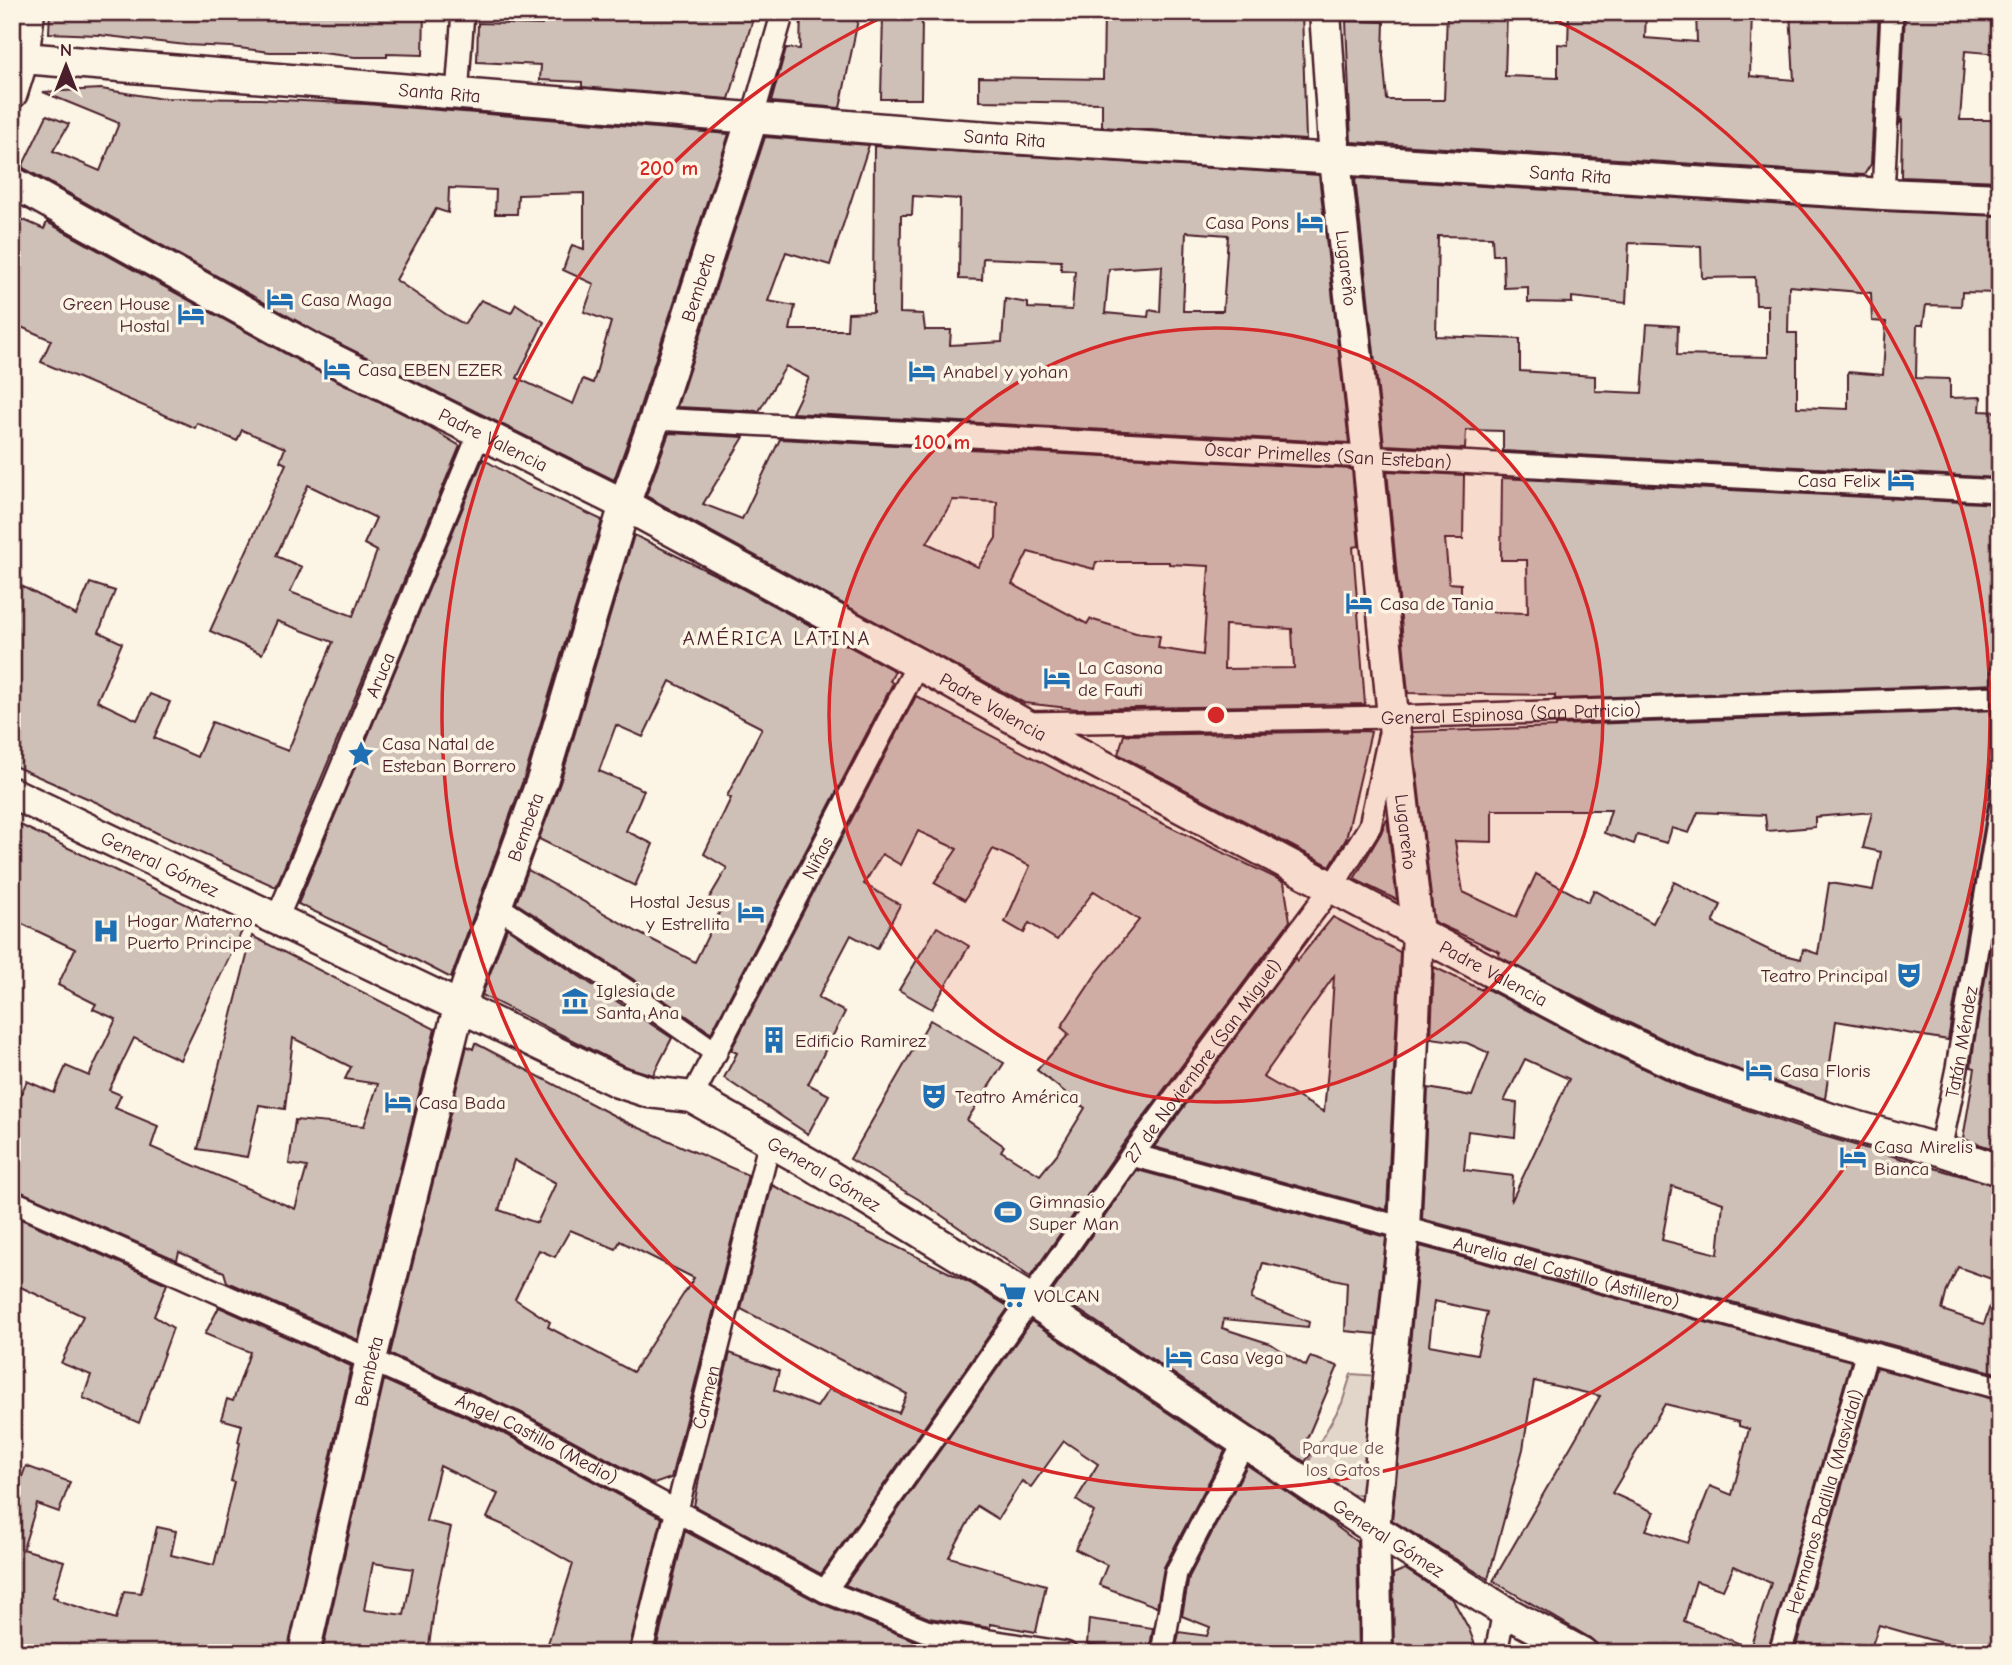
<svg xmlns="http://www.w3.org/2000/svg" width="2012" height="1665" viewBox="0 0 2012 1665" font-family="'Comic Neue',sans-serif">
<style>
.green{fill:#e2d5ca;stroke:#967a7a;stroke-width:2}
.building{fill:#cfc0b7;stroke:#4a1f2b;stroke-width:2;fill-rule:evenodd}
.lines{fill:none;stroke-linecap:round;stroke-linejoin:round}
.street-casing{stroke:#4a1f2b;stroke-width:26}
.secondary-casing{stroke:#4a1f2b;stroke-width:35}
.street{stroke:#fcf5e5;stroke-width:21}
.secondary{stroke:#fcf5e5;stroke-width:30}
.ring{fill:none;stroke:#d62828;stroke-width:3.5}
.labels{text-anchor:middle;stroke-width:7;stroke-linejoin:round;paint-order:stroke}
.street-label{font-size:19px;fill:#4a1f2b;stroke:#fcf5e5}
.poi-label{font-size:19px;fill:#4a1f2b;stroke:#fcf5e5;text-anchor:start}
.park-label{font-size:19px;fill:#704c53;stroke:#fcf5e5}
.neighbourhood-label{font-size:21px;letter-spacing:2px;fill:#4a1f2b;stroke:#fcf5e5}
.centre{fill:#d62828;stroke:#fcf5e5;stroke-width:3.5}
.ring-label{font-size:21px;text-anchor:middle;font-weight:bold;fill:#d62828;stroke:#fcf5e5;stroke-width:7;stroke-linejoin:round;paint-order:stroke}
</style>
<rect width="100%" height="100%" fill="#fcf5e5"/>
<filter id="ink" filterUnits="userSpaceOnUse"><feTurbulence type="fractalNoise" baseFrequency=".0143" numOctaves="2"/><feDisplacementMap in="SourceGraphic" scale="14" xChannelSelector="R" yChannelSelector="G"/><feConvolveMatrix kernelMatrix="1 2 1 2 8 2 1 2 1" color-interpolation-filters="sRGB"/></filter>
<g filter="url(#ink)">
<polygon class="green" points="1351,1374 1380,1376 1370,1481 1361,1494 1347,1495 1305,1468 1342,1403"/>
<g class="building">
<polygon points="50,12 424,12 423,55 387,54 387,57 355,57 314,52 270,52 231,47 186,45 99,35 49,33"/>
<polygon points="543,12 755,12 729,99 582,87 582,82 540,80 541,65 477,62 478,23 542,25"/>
<polygon points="801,12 854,12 854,15 859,15 840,108 771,102 786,48 800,49"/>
<polygon points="1104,12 1302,12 1306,140 1102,127 1102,103 979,101 979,77 1103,79"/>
<polygon points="1447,12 1507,12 1505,76 1558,78 1558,44 1568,45 1569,12 1646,12 1645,38 1697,42 1696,12 1752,12 1750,76 1794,80 1790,12 1879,12 1871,164 1864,175 1351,142 1346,21 1384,22 1383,55 1387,100 1444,100"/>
<polygon points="1905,12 2000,12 2000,54 1965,51 1960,120 2000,120 2000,181 1901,177 1902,120 1900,123"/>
<polygon points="883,15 922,16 921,99 881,99"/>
<path d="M101,89L157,98L260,99L366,104L729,134L638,413L614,480L324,336L22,167L47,115L69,124L53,151L100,171L119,123L43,92ZM449,188L496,190L495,214H517L518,195L584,193V249L572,245L563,270L594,284L584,312L611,322L593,383L583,379L573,404L517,378L544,322L516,304L511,313L481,300L464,324L447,315L396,280L436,209L448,213Z"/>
<path d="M765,137L869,145L830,265L786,252L768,301L795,306L790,330H847L848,313L873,312L874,146L1319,175L1349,443L792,413L809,378L786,366L759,411L677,407ZM913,196L960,199L959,279L982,280L983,258L1061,261V270L1075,271L1072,310L1028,308V303L1005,299L1002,342L950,345L951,330H925L923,314L900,313L901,215H912ZM1186,232L1228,235L1223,311H1183ZM1162,266L1160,312L1149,310L1148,317L1105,313L1109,269Z"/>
<path d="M1355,178L1882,211L2000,216V293L1962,292L1961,306L1926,305L1923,325H1917L1916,378L1950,379V398L1981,397L1980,411L2000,412V478L1503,451V431L1466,430L1465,449L1384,445ZM1438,236L1492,237L1493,255H1503L1504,288L1528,287V302L1572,303V297L1626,303L1629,243L1701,246L1702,278L1755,277L1756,305H1768V357L1677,355L1678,326L1647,324L1642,393L1595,391V376L1520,371V339L1436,336ZM1789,286L1871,293L1872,321L1886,322L1883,375L1848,372V409L1797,407V333H1788Z"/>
<path d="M12,215L44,229L47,222L308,366L418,421L460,446L276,887L161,835L98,803L12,765V581L76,615L90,583L115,591L99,632L122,643L97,701L137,720L150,694L170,702L154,738L197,757L212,722L288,751L333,642L277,621L262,654L210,631L286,464L280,461L285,448L242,430L237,441L197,423L195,428L41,362L51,340L12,323ZM308,485L376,518L364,544L377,551L353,616L290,592L302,567L276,556Z"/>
<path d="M669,433L744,437L703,504L742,519L780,439L1352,469L1359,546L1353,547L1365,704L1077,709L1024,703L646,496ZM953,500L997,502L996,538L978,567L927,543ZM1028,552L1094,569L1096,562H1169V564L1209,566L1203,655L1158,648L1160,636L1136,633L1090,619L1087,624L1012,584ZM1225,625L1292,629L1294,668L1224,669Z"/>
<polygon points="483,459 522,482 602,520 526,772 451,978 395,949 298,904"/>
<polygon points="1387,471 1464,475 1463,539 1445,539 1449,583 1461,584 1461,611 1528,613 1527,560 1501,560 1502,478 2000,504 2000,684 1555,699 1555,695 1408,693"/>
<polygon points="634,535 728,581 895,671 890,681 893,683 711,1033 648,989 516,903 528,870 639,933 695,962 720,911 708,900 727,868 704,854 731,798 727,796 762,728 670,681 643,737 616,725 599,771 644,790 626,831 653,844 635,886 539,839 560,783"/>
<polygon points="916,696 1096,791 1284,882 1290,921 1121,1147 1030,1277 918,1199 850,1159 930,1020 1004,1063 967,1120 1004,1146 1001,1151 1040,1175 1057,1154 1085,1108 1037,1070 1069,1034 1061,1027 1096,974 1139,920 1094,891 1057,940 1029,923 1024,933 1005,922 1030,866 993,849 965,900 934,883 957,849 918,831 901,865 882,854 864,884 900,905 877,949 851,935 818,998 845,1012 808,1084 829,1095 808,1134 724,1078 737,1053 731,1050"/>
<path d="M2000,710V734L1948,1040L1836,1021L1825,1099L1699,1056L1600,1009L1498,956L1500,952L1434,922L1412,732L1556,727V725ZM1492,810H1611L1604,833L1634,844L1637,835L1667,843L1672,828L1689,833L1698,812L1765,815L1767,831L1815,827V817L1872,812L1863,848L1881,852L1873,890L1829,883L1818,954L1803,949L1801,959L1773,952L1713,923L1721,905L1674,882L1653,923L1594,890L1588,902L1536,874L1516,917L1463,892L1455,841L1492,842Z"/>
<polygon points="1367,731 1371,732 1346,839 1330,866 1118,754 1124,735"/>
<polygon points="1387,818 1397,900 1354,879 1381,833"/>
<polygon points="12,821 242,931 180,1060 134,1038 109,1090 121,1095 115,1108 158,1126 151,1147 295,1209 307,1167 289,1164 295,1120 364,1126 378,1084 345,1079 351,1067 293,1038 285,1109 259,1105 247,1157 198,1149 252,936 435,1029 358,1340 227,1282 224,1272 179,1252 177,1260 12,1188 12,1113 27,1081 54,1093 66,1066 89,1076 116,1019 93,1009 96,1004 58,985 75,949 12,919"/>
<polygon points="2000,891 2000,1151 1963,1139 1975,1068 1971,1067 1974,1044"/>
<path d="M1333,917L1400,952L1387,1210L1154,1147L1296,957L1297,961ZM1334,976L1329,1058L1324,1112L1263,1077Z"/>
<polygon points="937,927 969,946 932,1009 899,990"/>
<polygon points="507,928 672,1038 653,1075 624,1066 482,995"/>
<path d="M1434,967L1482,990L1483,987L1584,1040L1686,1089L1820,1135L2000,1187V1282L1958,1267L1947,1290L1942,1310L1984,1324L1996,1288L2000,1289V1374L1422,1219L1428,1088L1472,1096L1489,1053L1467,1043L1431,1038ZM1525,1059L1569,1079L1511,1202L1513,1176L1464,1170L1468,1131L1515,1137L1517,1103L1504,1101ZM1672,1186L1723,1203L1718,1254L1662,1240Z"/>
<path d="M475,1043L628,1123L748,1175L671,1478L654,1484L520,1412L390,1354L467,1046L473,1049ZM514,1160L556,1183L537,1223L499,1210ZM570,1230L616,1249L620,1241L694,1278L633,1372L548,1327L550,1322L515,1299L539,1250L555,1257Z"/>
<polygon points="1137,1170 1386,1237 1376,1334 1345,1331 1347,1282 1263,1263 1251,1299 1309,1322 1308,1327 1224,1319 1222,1328 1271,1344 1306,1366 1310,1357 1338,1366 1306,1441 1315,1448 1305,1462 1052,1292"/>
<polygon points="772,1185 970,1283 1009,1307 821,1574 694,1506 701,1468 730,1353 779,1371 774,1390 817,1407 829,1389 899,1413 907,1394 741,1309"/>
<polygon points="12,1215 167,1284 154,1316 173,1328 139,1423 83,1398 91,1375 61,1363 83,1316 12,1283"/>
<path d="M1420,1246L1851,1361L1767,1653H1599L1597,1644L1590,1638L1493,1581L1600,1396L1534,1381L1523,1449L1488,1579L1392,1520ZM1434,1301L1487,1312L1477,1354L1429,1345ZM1665,1404L1739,1422V1426L1749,1429L1732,1495L1710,1486L1688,1543L1646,1530L1654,1512L1612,1493ZM1734,1566L1771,1583L1750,1648L1684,1621L1696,1581L1723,1590Z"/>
<polygon points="219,1307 351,1366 287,1653 12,1653 12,1504 26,1466 70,1482 59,1512 37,1504 23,1549 64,1561 53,1597 57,1598 57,1600 116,1619 124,1591 141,1593 157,1527 176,1531 171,1555 214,1565 234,1482 231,1481 240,1443 238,1442 242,1425 221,1419 227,1399 233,1401 250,1352 205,1334"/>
<polygon points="1031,1321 1225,1451 1164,1567 1157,1607 1099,1585 1107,1565 1075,1549 1094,1512 1076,1500 1098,1464 1064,1441 1031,1487 1022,1481 998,1519 977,1506 949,1557 1046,1585 1036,1632 990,1624 990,1628 929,1618 845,1585"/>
<polygon points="1876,1368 2000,1401 2000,1653 1965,1653 1966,1650 1879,1625 1871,1648 1857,1644 1855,1653 1794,1653"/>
<path d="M384,1380L509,1436L662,1518L628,1653H545L573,1564L508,1527L487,1518L498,1494L440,1466L426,1521L451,1527L436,1595L428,1653H322ZM373,1563L413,1569L404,1615L364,1610Z"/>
<polygon points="1247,1465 1324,1517 1357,1542 1359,1653 1175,1653 1179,1632 1207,1636 1210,1627 1182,1616 1189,1577"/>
<polygon points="685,1531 820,1603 921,1643 980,1653 655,1653"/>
<polygon points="1405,1569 1453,1600 1469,1629 1478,1653 1394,1653 1393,1574"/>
<polygon points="1089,1619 1153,1628 1149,1653 1136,1653 1087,1644"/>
</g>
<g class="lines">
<defs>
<g id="street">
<polyline points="457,95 463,12"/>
<polyline points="752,119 783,12"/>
<polyline points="1883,194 1892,12"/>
<path id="s1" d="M655,419L2000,491"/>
<path id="s2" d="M1026,723L1393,717L2000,697"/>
<polyline points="497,906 641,1000 716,1053"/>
<path id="s3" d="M277,918L332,790L480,432"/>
<path id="s4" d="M692,1097L918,664"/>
<path id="s5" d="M1940,1150L1957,1068L2000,810"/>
<path id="s6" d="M1132,1155L2000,1388"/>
<path id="s7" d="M12,1201L515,1424L825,1591L926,1631L1066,1653"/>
<path id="s8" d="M825,1591L1132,1155L1332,887L1370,826L1389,737"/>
<path id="s9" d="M641,1653L770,1141"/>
<polyline points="1162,1653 1176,1573 1245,1441"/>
<polyline points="1496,1653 1504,1611"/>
<path id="s10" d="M1780,1653L1867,1352"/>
</g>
<g id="secondary">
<path id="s11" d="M1325,12L1335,160L1368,458L1393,717L1418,933L1404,1229L1374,1529L1377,1653"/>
<path id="s12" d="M12,59L23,58L945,134L1883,194L2000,199"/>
<polyline points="12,93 23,58 29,12"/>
<path id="s13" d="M12,182L316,351L625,505L918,664L1022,723L1592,1025L1692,1072L1834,1120L1940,1150L2000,1170"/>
<path id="s14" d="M12,793L618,1082L649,1092L692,1097L810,1164L1031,1300L1374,1529L1504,1611L1582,1653"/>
<path id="s15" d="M304,1653L371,1359L455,1023L468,983L543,778L629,491L655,419L752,119"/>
</g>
</defs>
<use href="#street" class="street-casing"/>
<use href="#secondary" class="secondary-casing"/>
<use href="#street" class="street"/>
<use href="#secondary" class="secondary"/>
</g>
</g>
<circle cx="1216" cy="715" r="387" fill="#d62828" fill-opacity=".12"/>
<g class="ring">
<circle cx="1216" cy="715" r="387"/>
<path d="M1543 14A774 774 0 1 1 889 14"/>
</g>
<defs>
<symbol id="hotel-bare" viewBox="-9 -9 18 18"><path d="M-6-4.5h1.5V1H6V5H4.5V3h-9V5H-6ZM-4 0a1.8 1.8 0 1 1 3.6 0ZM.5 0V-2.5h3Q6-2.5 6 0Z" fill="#1f6fb2" stroke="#fcf5e5" stroke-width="2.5" paint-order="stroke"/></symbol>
<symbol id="sight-bare" viewBox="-9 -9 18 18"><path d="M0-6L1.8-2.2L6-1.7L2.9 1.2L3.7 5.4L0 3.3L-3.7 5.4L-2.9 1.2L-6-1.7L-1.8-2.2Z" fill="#1f6fb2" stroke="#fcf5e5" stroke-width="2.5" paint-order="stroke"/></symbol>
<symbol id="hospital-bare" viewBox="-9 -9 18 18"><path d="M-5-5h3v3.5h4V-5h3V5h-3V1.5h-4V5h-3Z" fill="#1f6fb2" stroke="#fcf5e5" stroke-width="2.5" paint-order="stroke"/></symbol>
<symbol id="theatre-bare" viewBox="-9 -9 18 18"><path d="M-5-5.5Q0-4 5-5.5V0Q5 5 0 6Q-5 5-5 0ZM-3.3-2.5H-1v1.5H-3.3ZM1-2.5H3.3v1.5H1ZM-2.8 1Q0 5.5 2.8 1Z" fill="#1f6fb2" stroke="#fcf5e5" stroke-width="2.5" paint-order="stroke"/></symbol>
<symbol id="museum-bare" viewBox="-9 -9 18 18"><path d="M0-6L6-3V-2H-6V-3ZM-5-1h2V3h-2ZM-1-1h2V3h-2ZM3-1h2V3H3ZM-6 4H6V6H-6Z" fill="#1f6fb2" stroke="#fcf5e5" stroke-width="2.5" paint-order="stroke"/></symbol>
<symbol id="building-bare" viewBox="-9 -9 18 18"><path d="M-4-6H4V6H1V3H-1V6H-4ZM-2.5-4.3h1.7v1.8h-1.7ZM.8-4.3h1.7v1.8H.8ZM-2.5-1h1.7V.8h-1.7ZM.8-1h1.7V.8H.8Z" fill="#1f6fb2" stroke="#fcf5e5" stroke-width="2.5" paint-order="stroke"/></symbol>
<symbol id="stadium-bare" viewBox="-9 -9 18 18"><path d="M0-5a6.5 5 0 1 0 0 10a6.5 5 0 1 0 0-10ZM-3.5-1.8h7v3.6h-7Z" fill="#1f6fb2" stroke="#fcf5e5" stroke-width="2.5" paint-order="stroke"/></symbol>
<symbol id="supermarket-bare" viewBox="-9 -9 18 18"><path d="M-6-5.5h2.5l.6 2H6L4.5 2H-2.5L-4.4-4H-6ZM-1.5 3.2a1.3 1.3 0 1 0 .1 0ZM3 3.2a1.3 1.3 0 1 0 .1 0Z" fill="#1f6fb2" stroke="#fcf5e5" stroke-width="2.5" paint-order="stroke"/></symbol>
</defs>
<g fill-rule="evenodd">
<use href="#hotel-bare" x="1291" y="203" width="38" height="38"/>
<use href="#hotel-bare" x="261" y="280" width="38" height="38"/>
<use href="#hotel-bare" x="172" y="295" width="38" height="38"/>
<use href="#hotel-bare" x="318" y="350" width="38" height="38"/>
<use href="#hotel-bare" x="903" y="352" width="38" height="38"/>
<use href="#hotel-bare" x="1882" y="461" width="38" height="38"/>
<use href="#hotel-bare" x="1340" y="584" width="38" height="38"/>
<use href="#hotel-bare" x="1038" y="659" width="38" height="38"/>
<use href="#sight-bare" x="342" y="735" width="38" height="38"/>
<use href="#hotel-bare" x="732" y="893" width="38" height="38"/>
<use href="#hospital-bare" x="87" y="912" width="38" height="38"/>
<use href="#theatre-bare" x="1890" y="956" width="38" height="38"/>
<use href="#museum-bare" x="556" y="982" width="38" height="38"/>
<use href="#building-bare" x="755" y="1021" width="38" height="38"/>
<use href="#hotel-bare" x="1740" y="1051" width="38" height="38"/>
<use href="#theatre-bare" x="915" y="1077" width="38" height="38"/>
<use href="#hotel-bare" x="379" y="1083" width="38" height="38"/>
<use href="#hotel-bare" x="1834" y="1138" width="38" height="38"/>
<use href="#stadium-bare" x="989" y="1193" width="38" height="38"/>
<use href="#supermarket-bare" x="994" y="1276" width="38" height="38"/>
<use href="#hotel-bare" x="1160" y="1338" width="38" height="38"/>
</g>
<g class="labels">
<g class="street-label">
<text dy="7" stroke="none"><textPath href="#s12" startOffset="429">Santa Rita</textPath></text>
<text dy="7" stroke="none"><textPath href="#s12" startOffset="996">Santa Rita</textPath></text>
<text dy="7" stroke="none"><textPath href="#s12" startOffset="1563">Santa Rita</textPath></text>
<text dy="7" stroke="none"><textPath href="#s11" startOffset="257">Lugareño</textPath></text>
<text dy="7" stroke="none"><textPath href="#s15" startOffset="1423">Bembeta</textPath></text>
<text dy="7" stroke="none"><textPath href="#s13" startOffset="546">Padre Valencia</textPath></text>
<text dy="7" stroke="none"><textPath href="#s1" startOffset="674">Óscar Primelles (San Esteban)</textPath></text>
<text dy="7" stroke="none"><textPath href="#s3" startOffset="264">Aruca</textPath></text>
<text dy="7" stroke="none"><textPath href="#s13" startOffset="1113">Padre Valencia</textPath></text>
<text dy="7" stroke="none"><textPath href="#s2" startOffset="485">General Espinosa (San Patricio)</textPath></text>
<text dy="7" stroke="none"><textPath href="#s15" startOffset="856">Bembeta</textPath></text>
<text dy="7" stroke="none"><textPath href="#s11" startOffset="824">Lugareño</textPath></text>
<text dy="7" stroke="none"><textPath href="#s4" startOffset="270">Niñas</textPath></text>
<text dy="7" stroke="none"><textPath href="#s14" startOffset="164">General Gómez</textPath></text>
<text dy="7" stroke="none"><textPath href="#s13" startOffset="1680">Padre Valencia</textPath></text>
<text dy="7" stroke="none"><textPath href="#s5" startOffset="110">Tatán Méndez</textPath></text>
<text dy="7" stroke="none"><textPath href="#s8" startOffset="651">27 de Noviembre (San Miguel)</textPath></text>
<text dy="7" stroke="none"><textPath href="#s14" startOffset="900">General Gómez</textPath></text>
<text dy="7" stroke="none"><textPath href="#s6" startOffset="450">Aurelia del Castillo (Astillero)</textPath></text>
<text dy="7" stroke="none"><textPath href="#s15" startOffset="289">Bembeta</textPath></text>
<text dy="7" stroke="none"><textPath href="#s9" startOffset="264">Carmen</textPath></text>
<text dy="7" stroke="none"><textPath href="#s7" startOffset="576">Ángel Castillo (Medio)</textPath></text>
<text dy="7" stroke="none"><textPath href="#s10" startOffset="158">Hermanos Padilla (Masvidal)</textPath></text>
<text dy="7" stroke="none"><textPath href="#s14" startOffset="1572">General Gómez</textPath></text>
</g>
<g class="poi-label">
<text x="1289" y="229" text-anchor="end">Casa Pons</text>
<text x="301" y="306">Casa Maga</text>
<text x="170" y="310" text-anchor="end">Green House<tspan x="170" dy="22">Hostal</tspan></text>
<text x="358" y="376">Casa EBEN EZER</text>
<text x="943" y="378">Anabel y yohan</text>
<text x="1880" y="487" text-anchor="end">Casa Felix</text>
<text x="1380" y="610">Casa de Tania</text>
<text x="1078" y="674">La Casona<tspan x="1078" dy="22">de Fauti</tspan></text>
<text x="382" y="750">Casa Natal de<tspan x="382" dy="22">Esteban Borrero</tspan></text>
<text x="730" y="908" text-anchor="end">Hostal Jesus<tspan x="730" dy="22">y Estrellita</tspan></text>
<text x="127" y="927">Hogar Materno<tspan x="127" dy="22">Puerto Principe</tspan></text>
<text x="1888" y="982" text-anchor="end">Teatro Principal</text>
<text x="596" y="997">Iglesia de<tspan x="596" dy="22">Santa Ana</tspan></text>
<text x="795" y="1047">Edificio Ramirez</text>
<text x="1780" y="1077">Casa Floris</text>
<text x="955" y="1103">Teatro América</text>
<text x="419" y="1109">Casa Bada</text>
<text x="1874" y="1153">Casa Mirelis<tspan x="1874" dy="22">Bianca</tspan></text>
<text x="1029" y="1208">Gimnasio<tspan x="1029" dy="22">Super Man</tspan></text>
<text x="1034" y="1302">VOLCAN</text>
<text x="1200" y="1364">Casa Vega</text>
</g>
<g class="park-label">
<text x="1343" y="1454">Parque de<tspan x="1343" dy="22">los Gatos</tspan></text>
</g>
<g class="neighbourhood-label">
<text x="777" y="645">AMÉRICA LATINA</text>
</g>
</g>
<circle cx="1216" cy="715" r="10" class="centre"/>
<g class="ring-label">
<text x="669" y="175">200 m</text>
<text x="942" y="449">100 m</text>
</g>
<rect width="2012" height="1665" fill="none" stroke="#fcf5e5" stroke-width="42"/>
<rect x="21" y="21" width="1970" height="1623" fill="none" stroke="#4a1f2b" stroke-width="2.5" filter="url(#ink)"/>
<g transform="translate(66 66)" stroke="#fcf5e5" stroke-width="5" paint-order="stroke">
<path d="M0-5L12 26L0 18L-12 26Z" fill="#4a1f2b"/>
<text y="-10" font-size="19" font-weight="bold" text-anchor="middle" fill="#4a1f2b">N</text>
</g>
</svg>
